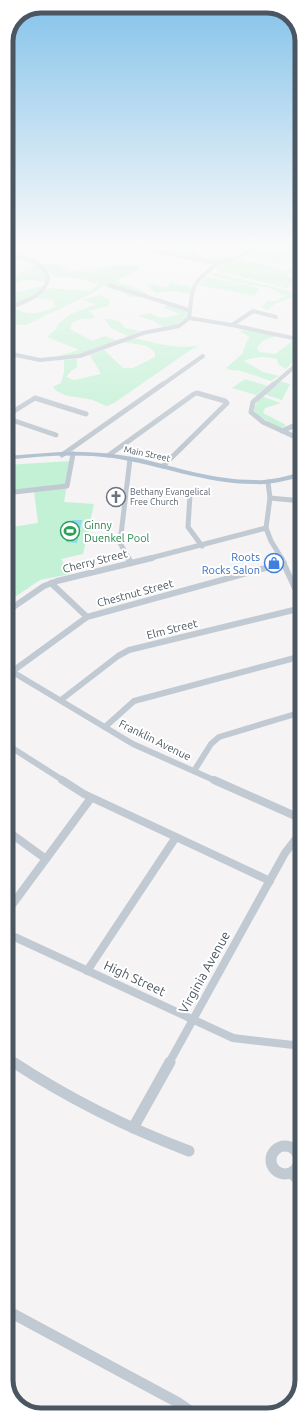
<svg xmlns="http://www.w3.org/2000/svg" width="308" height="1421" viewBox="0 0 308 1421" font-family="Ubuntu,sans-serif">
<style>
.green{fill:#c3f1d5}
.water{fill:#90daee}
.lines{fill:none;stroke-linecap:round;stroke-linejoin:round}
.minor-far4{stroke:#c1cad2;stroke-width:4}
.minor-far3{stroke:#c1cad2;stroke-width:5}
.minor-far2{stroke:#c1cad2;stroke-width:6}
.minor-far1{stroke:#c1cad2;stroke-width:8}
.minor{stroke:#c1cad2;stroke-width:11}
.major{fill:#b3c2d1;fill-rule:evenodd}
.labels{text-anchor:middle;stroke-width:4;stroke-linejoin:round;paint-order:stroke}
.far-street-label{font-size:9px;fill:#4a5661;stroke:#fff}
.far-worship-label{font-size:9px;fill:#5b616d;stroke:#fff;text-anchor:start}
.leisure-label{font-size:11px;fill:#27864d;stroke:#fff;text-anchor:start}
.shop-label{font-size:11px;fill:#366cbe;stroke:#fff;text-anchor:end}
.street-label{font-size:11px;fill:#4a5661;stroke:#fff}
.near-street-label{font-size:13px;fill:#4a5661;stroke:#fff}
.rim{fill:none;stroke:#4a5661;stroke-width:5}
</style>
<rect width="100%" height="100%" fill="#f5f3f3"/>
<g class="green">
<path d="M182,247L191,248L198,253L196,255L204,258H232C212,263 202,260 183,255L184,253L178,248Z"/>
<path d="M256,247H299L302,250V270L291,272L286,276L300,279L287,288L218,271L215,267L217,264L226,261L242,258L280,270L290,269L301,263C286,256 288,265 277,264C265,263 255,259 244,256Z"/>
<path d="M34,264L43,269L47,277L46,282C33,280 25,278 14,285L13,289L19,292L45,285C38,295 23,301 13,308C30,316 38,314 55,307L53,300L35,297L49,288L90,291L98,285L82,279L53,276L49,271L40,264H56L70,270L90,272L111,266L138,265L139,270L116,281L139,289L149,296L143,298L128,296L123,292L103,286L95,292L26,325L6,324V274L17,276L26,267Z"/>
<path d="M216,273L302,294V296C292,297 274,302 268,310L262,307L267,301H276L284,297C275,286 259,287 246,284C234,282 222,278 210,275Z"/>
<polygon points="207,277 259,288 255,296 198,285"/>
<polygon points="170,282 191,287 191,295 174,291 156,293 148,287 152,284 167,288"/>
<polygon points="100,295 109,300 109,306 89,311 96,318 81,319 72,323 70,329 92,341 105,336 118,341 88,353 52,358 79,350 47,337 56,329 58,324 71,314 96,304 82,300"/>
<path d="M167,304L187,311L188,317L174,326L163,327L154,321L137,316L151,313C161,321 169,317 180,314L164,308Z"/>
<polygon points="104,318 119,321 125,328 140,331 128,336 111,328"/>
<path d="M248,330L276,336L262,341L257,348L259,352L275,354L295,339L302,344V353L286,369L278,364L277,359C264,356 256,356 244,361L263,372L279,376L271,381C261,378 251,374 241,371C235,369 233,372 226,368L242,354L247,341L250,337L239,331Z"/>
<path d="M133,338C158,343 172,349 198,346L189,351L114,403L107,406C101,404 95,400 88,399C75,396 62,398 53,387L61,383L64,372V360L77,359V367L71,371L66,377L74,380L101,374L90,355L104,350L123,368H133L155,357V353C146,342 135,345 122,342Z"/>
<polygon points="245,379 268,386 256,395 232,388"/>
<polygon points="280,381 290,384 282,400 263,394"/>
<polygon points="261,396 281,403 265,408 263,413 286,425 281,429 259,416 253,409"/>
<polygon points="71,461 64,502 94,504 83,554 61,559 70,574 40,580 6,603 6,528 38,523 34,491 6,493 6,465"/>
</g>
<polygon class="water" points="72,520 82,520 77,543 66,542 68,534 60,533 61,528 70,528"/>
<g class="lines">
<g class="minor-far4">
<path d="M134,247L212,262C228,262 242,257 254,247"/>
<path d="M6,254C22,258 42,259 48,277C47,296 21,303 6,309"/>
<polyline points="109,285 189,310"/>
<polyline points="189,318 232,325 302,340"/>
<polyline points="232,325 253,311 276,317"/>
<path d="M6,353L40,360L80,356L143,333L179,326L189,318C191,307 190,290 198,281C204,274 210,271 216,263"/>
<polyline points="6,383 9,381"/>
<polyline points="162,385 203,356"/>
<polyline points="273,385 294,367 302,357"/>
</g>
<g class="minor-far3">
<polyline points="274,384 253,402 251,412 263,422 302,440"/>
<polyline points="6,416 35,398 86,414"/>
<polyline points="6,418 56,435"/>
<polyline points="282,431 302,422"/>
<polyline points="62,455 163,384"/>
<polyline points="109,455 194,394 197,393 225,401 227,403 163,466"/>
<polyline points="268,482 270,498 266,528 271,541 282,559"/>
<polyline points="6,493 67,486 73,454"/>
<polyline points="190,495 188,527 202,546"/>
<polyline points="270,498 302,501"/>
<polyline points="129,559 120,543 130,459"/>
<polyline points="147,559 266,528"/>
</g>
<g class="minor-far2">
<polyline points="128,558 131,563"/>
<polyline points="281,558 302,603"/>
<polyline points="51,583 87,617"/>
<polyline points="6,612 44,586 57,581 152,558"/>
<polyline points="6,668 133,744 216,781"/>
<polyline points="6,676 87,617 284,563"/>
<polyline points="61,700 118,656 129,650 302,608"/>
<polyline points="105,727 134,701 302,656"/>
<polyline points="6,744 64,781"/>
<polyline points="194,771 211,744 219,737 302,712"/>
</g>
<g class="minor-far1">
<polyline points="62,780 84,794 270,881"/>
<polyline points="214,780 302,819"/>
<polyline points="6,830 46,859"/>
<polyline points="6,913 91,798"/>
<polyline points="6,933 233,1038 302,1046"/>
<polyline points="87,971 176,837"/>
<polyline points="6,1057 15,1063"/>
<polyline points="169,1063 285,853 302,831"/>
</g>
<g class="minor">
<path d="M13,1062C68,1098 128,1128 189,1151"/>
<polyline points="133,1128 170,1062"/>
<circle cx="285" cy="1160" r="14"/>
<polyline points="291,1173 302,1183"/>
<polyline points="6,1310 177,1402 196,1415"/>
</g>
<path class="major" d="M60,452C86,451 112,453 138,458C176,467 214,480 254,480C271,481 286,476 302,472V476C286,481 270,485 254,484C206,484 160,465 113,458C77,453 41,456 6,460V456Z"/>
</g>
<linearGradient id="sky" x2="0" y2="1"><stop stop-color="#85c3ea"/><stop offset="0.55" stop-color="#fafafa"/><stop offset="1" stop-color="#fafafa" stop-opacity="0"/></linearGradient>
<rect width="308" height="446" fill="url(#sky)"/>
<defs>
<symbol id="church-ring" viewBox="-11 -11 22 22"><circle r="9.5" fill="#fff" stroke="#6b7280" stroke-width="1.5"/><path d="M-1.2-6h2.4v3.5h3.3v2.4h-3.3V6h-2.4V-.1h-3.3v-2.4h3.3Z" fill="#6b7280"/></symbol>
<symbol id="stadium-ring" viewBox="-11 -11 22 22"><circle r="9.5" fill="#fff" stroke="#2e9e5b" stroke-width="1.5"/><path d="M0-5a6.5 5 0 1 0 0 10a6.5 5 0 1 0 0-10ZM-3.5-1.8h7v3.6h-7Z" fill="#2e9e5b"/></symbol>
<symbol id="shop-ring" viewBox="-11 -11 22 22"><circle r="9.5" fill="#fff" stroke="#3f7fe0" stroke-width="1.5"/><path d="M-5-2.5h2.3a2.7 3.5 0 0 1 5.4 0H5L5.5 6h-11ZM-1.5-2.5h3a1.5 2.3 0 0 0-3 0Z" fill="#3f7fe0"/></symbol>
</defs>
<g fill-rule="evenodd">
<use href="#church-ring" x="105" y="486" width="22" height="22"/>
<use href="#stadium-ring" x="59" y="520" width="22" height="22"/>
<use href="#shop-ring" x="263" y="552" width="22" height="22"/>
</g>
<g class="labels">
<g class="far-street-label">
<text transform="translate(147 454) rotate(12)" y="3">Main Street</text>
</g>
<g class="far-worship-label">
<text x="130" y="495">Bethany Evangelical<tspan x="130" dy="10">Free Church</tspan></text>
</g>
<g class="leisure-label">
<text x="84" y="529">Ginny<tspan x="84" dy="13">Duenkel Pool</tspan></text>
</g>
<g class="shop-label">
<text x="260" y="561">Roots<tspan x="260" dy="13">Rocks Salon</tspan></text>
</g>
<g class="street-label">
<text transform="translate(95 561) rotate(-14)" y="4">Cherry Street</text>
<text transform="translate(135 593) rotate(-15)" y="4">Chestnut Street</text>
<text transform="translate(172 629) rotate(-14)" y="4">Elm Street</text>
<text transform="translate(155 740) rotate(26)" y="4">Franklin Avenue</text>
</g>
<g class="near-street-label">
<text transform="translate(204 972) rotate(-61)" y="5">Virginia Avenue</text>
<text transform="translate(135 978) rotate(25)" y="5">High Street</text>
</g>
</g>
<path d="M0 0H308V1421H0ZM41 13H267A28 28 0 0 1 295 41V1380A28 28 0 0 1 267 1408H41A28 28 0 0 1 13 1380V41A28 28 0 0 1 41 13Z" fill="#fff" fill-rule="evenodd"/>
<path class="rim" d="M41 13H267A28 28 0 0 1 295 41V1380A28 28 0 0 1 267 1408H41A28 28 0 0 1 13 1380V41A28 28 0 0 1 41 13Z"/>
</svg>
